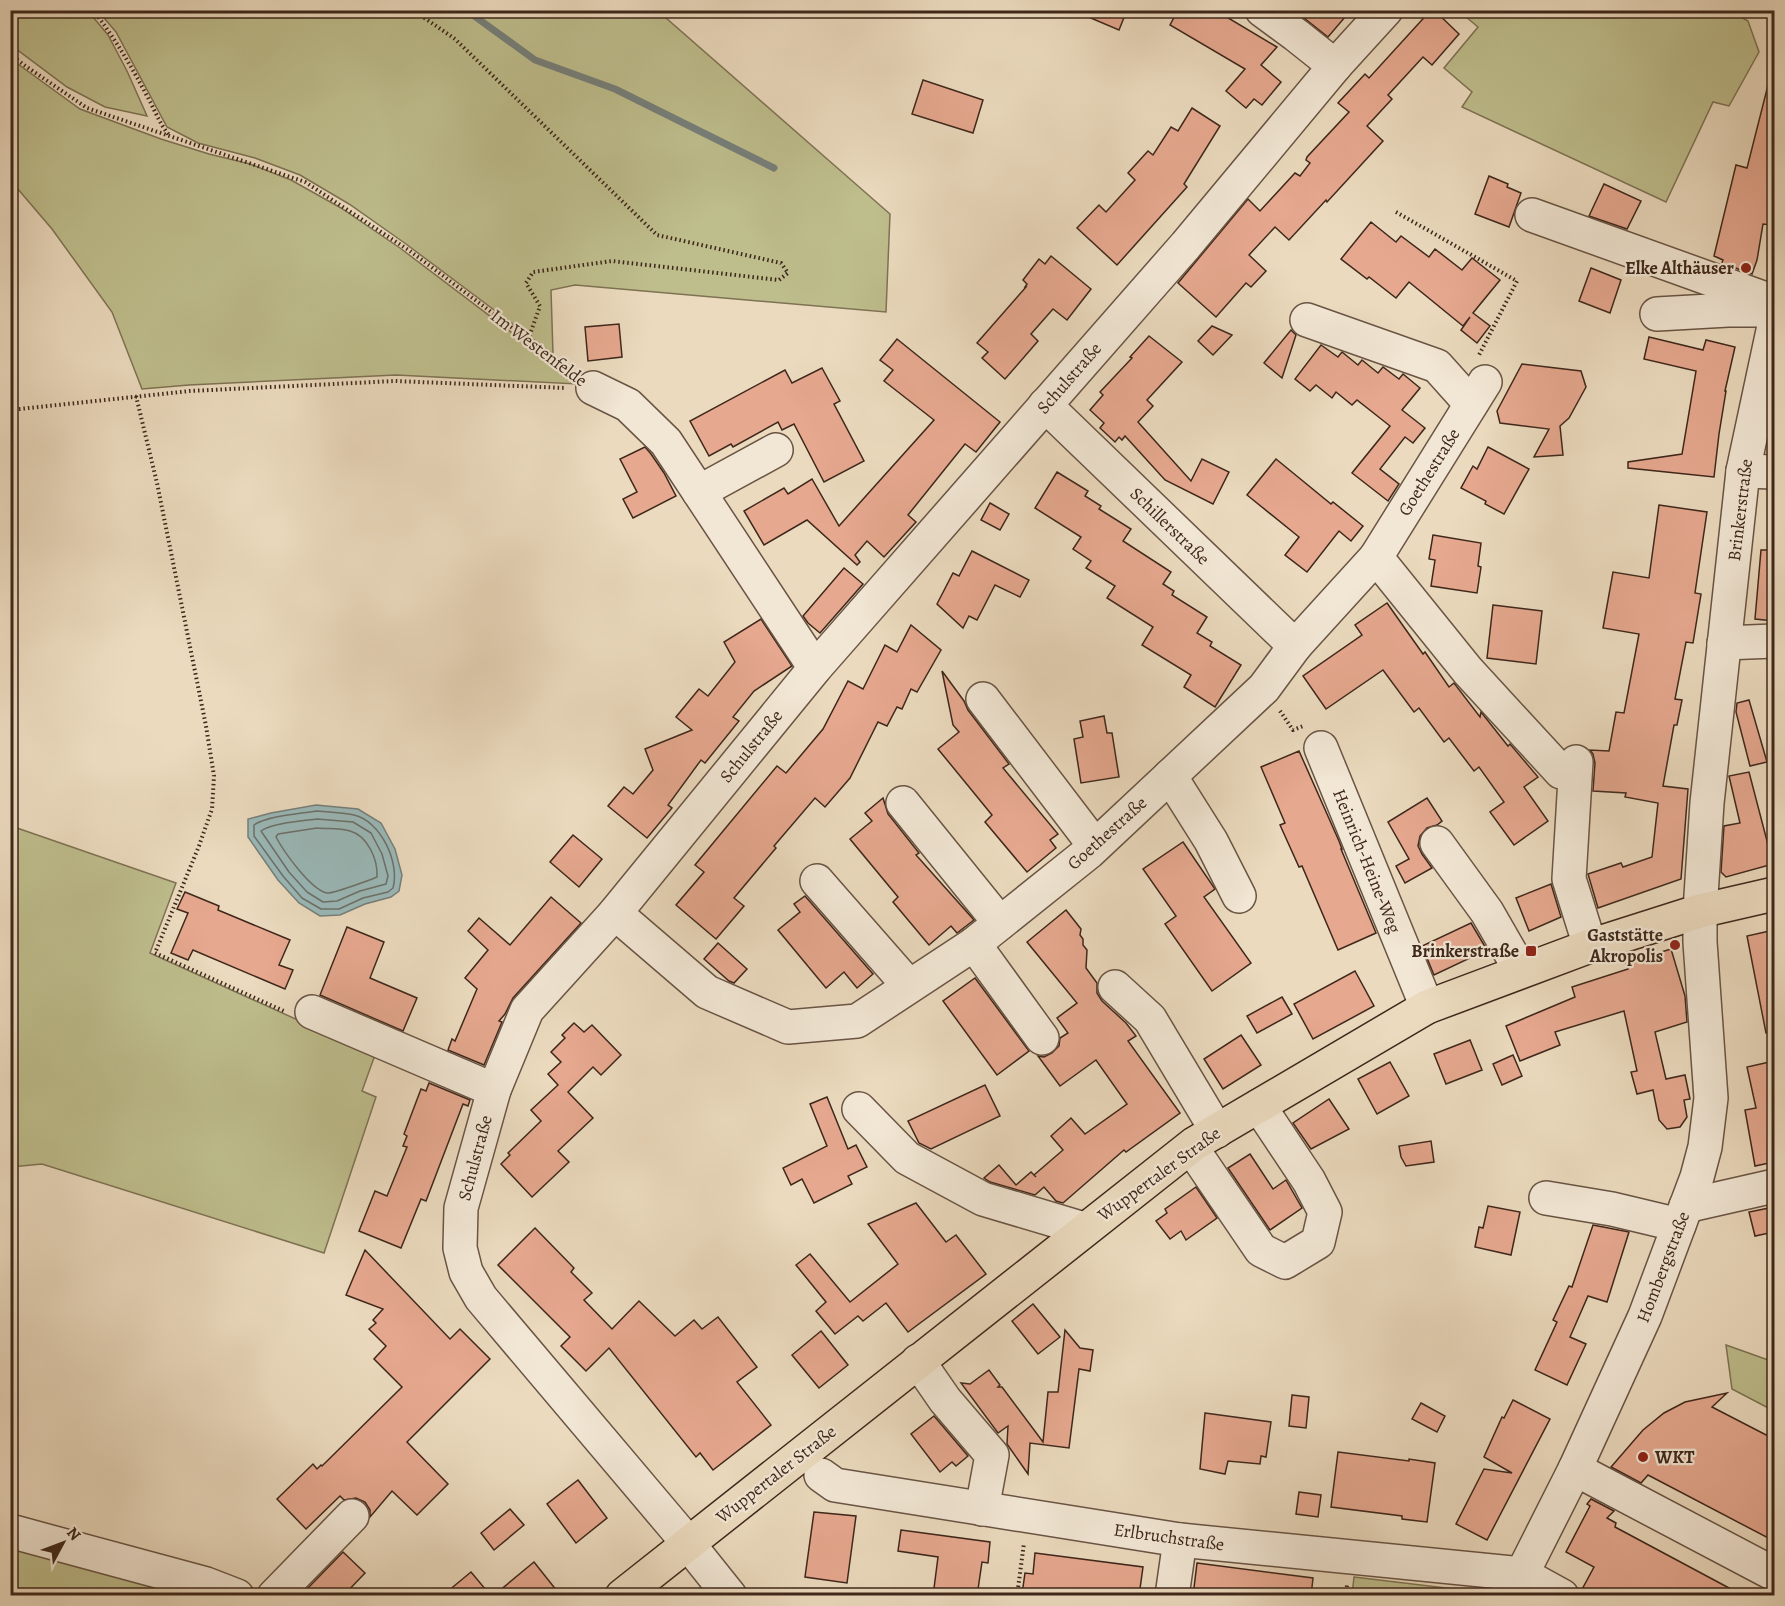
<svg xmlns="http://www.w3.org/2000/svg" width="1785" height="1606" viewBox="0 0 1785 1606" font-family="Alegreya,serif">
<style>
.green{fill:#bebd8c;stroke:#7e7254;stroke-width:1.5}
.water{fill:#9ab9b9;stroke:#757f7a;stroke-width:1.5}
.lines{fill:none;stroke-linecap:round;stroke-linejoin:round}
.shore{stroke:#6c706a;stroke-width:1.5}
.stream{stroke:#757f7a;stroke-width:7}
.building{fill:#e6a88f;stroke:#3e271b;stroke-width:1.5}
.minor-casing{stroke:#695444;stroke-width:36}
.major-casing{stroke:#3e271b;stroke-width:36}
.path{stroke:#3e271b;stroke-width:4;stroke-dasharray:1.5 3;stroke-linecap:butt}
.minor{stroke:#f2e7d5;stroke-width:33}
.major{stroke:#ebdabe;stroke-width:33}
.poi-dot{fill:#8f2418;stroke:#f2e7d5;stroke-width:2}
.labels{text-anchor:middle;stroke-width:4.5;stroke-linejoin:round;paint-order:stroke}
.poi-label{font-size:18px;font-weight:bold;fill:#3e271b;stroke:#f2e7d5;text-anchor:end}
.street-label{font-size:18px;fill:#3e271b;stroke:#f2e7d5}
</style>
<rect width="100%" height="100%" fill="#ebdabe"/>
<filter id="stains"><feTurbulence type="fractalNoise" baseFrequency=".00333" numOctaves="4"/><feColorMatrix values="0 0 0 0 .2 0 0 0 0 .09 0 0 0 0 .02 0 0 0 .5 -.17"/></filter>
<radialGradient id="worn" r=".72"><stop offset=".6" stop-color="#630" stop-opacity="0"/><stop offset="1" stop-color="#630" stop-opacity=".3"/></radialGradient>
<g class="green">
<polygon points="11,10 88,11 108,35 127,71 147,116 105,107 67,87 11,45"/>
<polygon points="98,11 658,11 890,214 886,312 575,285 551,290 553,354 406,244 349,204 300,175 255,158 198,143 167,127 116,32"/>
<polygon points="1459,11 1730,11 1748,21 1759,52 1729,106 1713,102 1666,202 1462,107 1472,92 1444,68 1478,27"/>
<polygon points="11,59 80,109 161,139 209,154 250,164 291,180 341,208 400,248 569,376 577,384 396,375 189,385 142,389 112,312 52,229 11,181"/>
<polygon points="17,828 176,883 150,953 375,1055 362,1091 376,1097 324,1253 42,1164 11,1167 10,841"/>
<polygon points="1726,1345 1774,1362 1774,1411 1732,1389"/>
<polygon points="10,1538 219,1595 11,1595"/>
<polygon points="1354,1577 1480,1592 1478,1596 1352,1595"/>
</g>
<polygon class="water" points="316,805 358,809 381,823 395,849 402,875 399,891 391,897 365,904 340,915 320,916 299,903 278,880 248,837 248,819 271,813"/>
<g class="lines">
<g class="shore">
<path d="M316,811C328,812 342,812 354,815C381,821 400,863 393,888L388,892L363,898L339,909H321L302,898L283,876L254,836V825C267,816 299,814 316,811Z"/>
<path d="M317,819L353,822L371,833L382,854L388,876L386,884L360,891L337,901L323,902L307,892L289,872L261,831C272,823 302,821 317,819Z"/>
<path d="M317,828C327,829 340,828 350,831C368,836 378,860 377,877C370,880 332,894 327,893C311,890 284,852 276,837L278,834Z"/>
</g>
<polyline class="stream" points="466,10 535,60 615,89 774,168"/>
</g>
<g class="building">
<polygon points="1072,10 1127,10 1119,30"/>
<polygon points="1178,10 1215,10 1277,47 1261,65 1281,82 1262,105 1254,99 1246,108 1226,91 1245,69 1170,25"/>
<polygon points="1294,10 1351,10 1328,37"/>
<polygon points="1431,10 1434,10 1459,34 1432,65 1423,57 1388,95 1392,99 1367,126 1383,141 1327,202 1326,200 1289,240 1275,227 1249,255 1266,271 1251,287 1246,283 1216,317 1178,283 1248,199 1260,211 1295,173 1300,176 1310,163 1306,160 1307,157 1349,112 1338,103 1365,74 1369,78"/>
<polygon points="923,80 983,100 973,133 912,114"/>
<polygon points="1768,85 1774,86 1774,211 1771,225 1763,224 1757,260 1752,274 1722,263 1723,260 1714,256 1736,165 1747,168"/>
<polygon points="1192,108 1220,126 1184,184 1187,187 1117,265 1077,228 1099,205 1106,212 1135,180 1128,173 1148,151 1153,155 1171,127 1178,131"/>
<polygon points="1489,176 1508,184 1507,187 1521,193 1509,227 1475,214"/>
<polygon points="1604,184 1641,201 1627,229 1589,216"/>
<polygon points="1371,222 1396,242 1401,236 1429,257 1435,249 1462,270 1472,258 1500,280 1473,313 1490,326 1477,343 1461,330 1470,317 1463,326 1409,282 1396,298 1369,277 1367,279 1341,259"/>
<polygon points="1051,256 1091,289 1067,320 1053,309 1031,334 1038,341 1005,379 982,358 988,352 977,343 1026,287 1025,287 1027,284 1023,280 1039,259 1045,264"/>
<polygon points="1591,268 1621,280 1610,313 1579,301"/>
<polygon points="619,324 622,357 588,361 585,327"/>
<polygon points="1212,326 1232,335 1213,355 1198,341"/>
<polygon points="1291,330 1296,335 1282,378 1264,363"/>
<polygon points="1149,336 1182,362 1147,400 1153,406 1138,422 1191,481 1202,459 1229,472 1213,504 1165,480 1125,436 1122,440 1119,437 1115,442 1100,428 1104,423 1090,410 1103,395 1100,392 1132,358 1130,357"/>
<polygon points="1649,337 1703,350 1706,340 1735,347 1725,391 1726,391 1719,434 1714,477 1628,468 1628,462 1682,454 1696,371 1644,359"/>
<polygon points="897,339 1000,422 976,452 965,444 908,515 916,522 884,557 867,541 855,555 860,562 857,565 807,520 764,545 744,511 784,488 788,494 812,479 839,526 934,420 884,381 893,370 880,360"/>
<polygon points="1321,345 1338,357 1342,352 1358,365 1362,360 1378,373 1383,367 1399,379 1403,374 1420,388 1402,410 1425,428 1413,443 1405,437 1380,469 1399,484 1388,501 1352,473 1390,426 1357,400 1352,405 1336,392 1332,398 1316,385 1310,391 1295,379"/>
<polygon points="1522,364 1581,371 1586,387 1569,418 1560,426 1563,455 1534,457 1549,429 1500,423 1497,411"/>
<polygon points="822,368 840,401 834,404 864,461 824,482 794,424 782,430 778,422 733,447 731,444 709,456 690,421 785,370 792,383"/>
<polygon points="645,447 651,454 664,473 676,496 633,518 623,499 637,492 620,459"/>
<polygon points="1488,447 1529,469 1504,514 1485,504 1486,501 1461,488 1473,466 1477,469"/>
<polygon points="1276,459 1331,504 1333,502 1363,526 1351,541 1339,531 1307,572 1285,555 1299,537 1247,495"/>
<polygon points="1057,472 1088,491 1085,496 1101,506 1099,509 1131,529 1123,541 1171,572 1163,584 1174,591 1172,595 1207,617 1197,633 1212,642 1210,646 1241,665 1215,707 1184,687 1191,675 1142,645 1153,627 1107,598 1115,586 1086,568 1091,561 1073,549 1081,537 1035,508"/>
<polygon points="990,503 1009,514 1000,530 981,520"/>
<polygon points="1659,505 1707,512 1695,593 1701,594 1693,643 1686,642 1675,699 1682,700 1677,725 1674,725 1663,786 1688,789 1681,879 1598,908 1588,874 1621,863 1623,867 1652,857 1658,803 1625,797 1626,793 1593,791 1595,763 1593,754 1590,750 1609,751 1616,712 1624,713 1639,634 1603,628 1613,572 1649,578"/>
<polygon points="1433,535 1481,543 1478,566 1481,567 1477,593 1431,586 1435,560 1429,559"/>
<polygon points="1761,550 1774,550 1774,621 1755,619"/>
<polygon points="972,551 1029,580 1020,597 995,585 977,620 969,616 963,628 937,604 953,573 959,576"/>
<polygon points="844,568 863,584 820,633 808,623 803,616"/>
<polygon points="1387,603 1423,654 1425,652 1449,687 1454,683 1480,717 1481,712 1508,746 1510,744 1538,777 1524,787 1548,821 1514,845 1490,812 1504,802 1479,767 1474,771 1449,738 1444,742 1419,708 1414,712 1383,670 1326,709 1303,676 1362,635 1355,625"/>
<polygon points="1493,605 1542,611 1536,664 1487,658"/>
<polygon points="761,619 792,666 754,691 733,717 739,721 705,763 701,760 668,805 672,808 647,838 608,806 624,787 633,794 653,770 645,749 692,730 676,717 699,689 708,696 735,662 724,642"/>
<polygon points="911,625 941,650 917,692 911,689 902,709 897,707 887,726 878,722 850,778 825,807 815,798 774,846 776,848 734,898 744,906 716,939 676,905 704,872 695,865 777,766 786,773 823,729 848,681 863,689 885,645 897,652"/>
<polygon points="942,671 964,701 968,710 1009,764 1003,768 1058,834 1050,840 1056,848 1027,872 985,822 992,815 938,749 959,732 953,725"/>
<polygon points="1749,700 1767,762 1750,766 1736,712 1737,703"/>
<polygon points="1104,716 1107,733 1112,733 1119,777 1081,783 1074,739 1083,737 1080,721"/>
<polygon points="1299,751 1339,841 1342,849 1341,849 1376,933 1338,950 1302,866 1299,867 1280,825 1285,823 1261,767"/>
<polygon points="1749,772 1773,864 1726,877 1721,872 1724,826 1740,823 1729,776"/>
<polygon points="883,798 888,814 919,853 916,855 974,920 957,933 951,926 929,945 893,902 898,897 850,839 872,821 865,813"/>
<polygon points="1427,798 1442,821 1437,825 1427,828 1420,836 1418,846 1422,854 1432,868 1405,883 1396,866 1409,859 1388,822"/>
<polygon points="573,835 602,859 579,887 550,862"/>
<polygon points="1183,842 1215,889 1204,897 1251,963 1212,991 1165,924 1176,916 1143,869"/>
<polygon points="1551,884 1561,917 1529,931 1516,898"/>
<polygon points="185,892 219,906 218,910 290,940 279,965 293,970 285,989 193,950 188,960 171,953 188,913 177,909"/>
<polygon points="805,896 873,974 857,988 844,972 826,988 778,930 800,912 794,904"/>
<polygon points="551,897 581,923 513,998 505,1014 499,1021 502,1022 484,1065 448,1050 452,1039 455,1041 477,989 465,978 488,950 468,931 479,918 510,945"/>
<polygon points="1066,910 1081,929 1080,935 1083,939 1083,945 1087,950 1086,968 1097,983 1097,993 1102,1001 1126,1023 1136,1036 1128,1041 1180,1113 1126,1152 1124,1150 1063,1203 1056,1201 1044,1187 1035,1195 990,1182 984,1178 999,1165 1016,1185 1031,1172 1036,1177 1034,1175 1063,1150 1051,1136 1071,1118 1085,1134 1127,1104 1096,1060 1060,1086 1038,1056 1044,1057 1052,1053 1059,1046 1060,1038 1068,1033 1057,1018 1077,1003 1027,942"/>
<polygon points="1471,923 1487,950 1434,975 1422,946"/>
<polygon points="347,927 384,942 370,978 417,998 403,1031 320,995"/>
<polygon points="1774,930 1774,1033 1766,1033 1747,936"/>
<polygon points="718,943 747,969 734,983 729,981 704,959"/>
<polygon points="1671,949 1685,996 1687,1022 1655,1032 1666,1079 1685,1075 1690,1099 1684,1100 1687,1117 1680,1127 1667,1129 1659,1120 1653,1090 1637,1094 1631,1072 1637,1071 1624,1011 1555,1032 1560,1045 1520,1061 1506,1026 1575,997 1572,987 1628,969 1626,963"/>
<polygon points="1355,971 1374,1006 1313,1039 1294,1004"/>
<polygon points="975,978 1029,1051 997,1075 943,1001"/>
<polygon points="1282,997 1292,1014 1257,1033 1247,1016"/>
<polygon points="574,1023 584,1032 592,1025 621,1055 601,1075 593,1067 568,1092 593,1118 558,1151 569,1162 532,1197 501,1164 510,1155 508,1153 541,1121 531,1110 558,1085 548,1074 561,1062 551,1052 565,1038 562,1035"/>
<polygon points="1241,1035 1261,1065 1223,1089 1204,1059"/>
<polygon points="1470,1040 1482,1070 1446,1084 1434,1054"/>
<polygon points="1513,1055 1522,1076 1502,1085 1493,1064"/>
<polygon points="1774,1061 1774,1162 1755,1166 1745,1110 1756,1108 1747,1067"/>
<polygon points="1390,1062 1409,1096 1377,1114 1358,1079"/>
<polygon points="429,1083 470,1100 468,1106 463,1104 426,1201 421,1199 401,1248 359,1231 375,1191 387,1196 407,1147 403,1146 407,1136 404,1134 421,1089 426,1091"/>
<polygon points="985,1085 1000,1116 931,1149 919,1143 908,1121"/>
<polygon points="827,1097 848,1149 856,1145 867,1167 848,1176 852,1184 814,1203 802,1179 791,1185 783,1168 827,1146 810,1104"/>
<polygon points="1329,1099 1349,1129 1311,1149 1293,1123"/>
<polygon points="1431,1141 1434,1162 1406,1166 1401,1157 1399,1146"/>
<polygon points="1250,1154 1273,1189 1286,1180 1302,1208 1270,1230 1228,1168"/>
<polygon points="1196,1187 1217,1218 1186,1240 1181,1231 1170,1239 1156,1221 1167,1213 1165,1209"/>
<polygon points="916,1203 946,1242 956,1235 986,1274 908,1332 886,1303 863,1321 858,1316 835,1334 816,1311 826,1302 796,1265 810,1254 850,1302 898,1264 868,1224"/>
<polygon points="1488,1206 1520,1212 1511,1255 1475,1247 1479,1227 1483,1228"/>
<polygon points="1774,1207 1774,1232 1755,1236 1749,1212"/>
<polygon points="1593,1225 1629,1232 1607,1302 1588,1296 1570,1337 1586,1344 1567,1385 1535,1370 1557,1322 1553,1320 1569,1286 1572,1287"/>
<polygon points="535,1228 574,1268 571,1272 592,1293 584,1300 612,1329 639,1301 675,1336 694,1320 702,1329 718,1317 757,1367 737,1382 771,1425 713,1470 700,1453 696,1457 609,1348 586,1371 561,1346 570,1337 498,1265"/>
<polygon points="365,1250 450,1339 460,1329 490,1359 407,1442 448,1484 417,1515 392,1491 370,1517 370,1510 365,1502 356,1498 344,1500 340,1496 306,1529 277,1499 313,1464 317,1469 321,1465 322,1466 402,1387 374,1359 386,1346 369,1329 376,1323 373,1320 383,1309 346,1295"/>
<polygon points="1033,1304 1060,1337 1038,1354 1012,1321"/>
<polygon points="1065,1330 1080,1348 1093,1350 1090,1371 1079,1369 1069,1448 1030,1443 1028,1474 1007,1444 1008,1426 998,1433 961,1383 970,1384 989,1370 1000,1385 998,1387 1002,1387 1043,1442 1048,1392 1058,1392"/>
<polygon points="821,1331 848,1365 819,1388 792,1355"/>
<polygon points="1727,1393 1712,1407 1774,1439 1774,1541 1648,1475 1641,1483 1611,1467 1643,1430 1664,1413 1685,1402"/>
<polygon points="1292,1395 1309,1397 1306,1428 1289,1426"/>
<polygon points="1513,1400 1550,1419 1487,1540 1456,1524 1484,1469 1512,1473 1484,1457 1502,1417 1504,1418"/>
<polygon points="1421,1403 1445,1416 1437,1432 1412,1419"/>
<polygon points="1205,1413 1271,1422 1266,1457 1261,1456 1260,1464 1228,1461 1225,1474 1200,1469"/>
<polygon points="934,1416 968,1456 956,1466 952,1462 940,1472 911,1434"/>
<polygon points="1338,1452 1409,1461 1409,1459 1435,1463 1427,1522 1402,1519 1402,1516 1331,1507"/>
<polygon points="578,1480 607,1518 576,1543 547,1504"/>
<polygon points="1299,1492 1321,1495 1318,1517 1296,1514"/>
<polygon points="1591,1499 1614,1511 1607,1518 1616,1523 1615,1527 1744,1596 1581,1596 1580,1593 1594,1567 1566,1552 1590,1506 1587,1504"/>
<polygon points="510,1509 524,1525 494,1550 481,1533"/>
<polygon points="814,1512 856,1516 847,1583 805,1577"/>
<polygon points="901,1530 990,1542 988,1563 982,1562 977,1596 933,1596 938,1557 898,1551"/>
<polygon points="343,1552 365,1573 343,1596 315,1596 308,1588"/>
<polygon points="1035,1553 1143,1567 1139,1596 1022,1594 1025,1573 1033,1574"/>
<polygon points="534,1562 561,1596 493,1596"/>
<polygon points="1197,1563 1313,1578 1311,1596 1193,1596"/>
<polygon points="471,1572 491,1596 442,1596"/>
</g>
<g class="lines">
<defs>
<g id="minor">
<polyline points="1262,10 1296,35 1335,66"/>
<polyline points="1532,215 1774,302"/>
<polyline points="1657,314 1728,310 1770,310"/>
<polyline points="1307,320 1437,366 1471,404"/>
<polyline points="593,388 628,405 666,442 815,668"/>
<polyline points="1045,405 1295,646"/>
<polyline points="1743,471 1774,472"/>
<polyline points="699,492 776,450"/>
<polyline points="1376,557 1468,671 1561,772"/>
<polyline points="1724,643 1774,641"/>
<polyline points="983,699 1095,846"/>
<polyline points="1321,748 1427,1007"/>
<polyline points="1576,762 1569,879 1590,946"/>
<polyline points="1170,776 1211,841 1239,896"/>
<polyline points="903,803 1000,923"/>
<polyline points="1437,843 1487,912 1521,971"/>
<polyline points="817,881 909,986"/>
<polyline points="615,913 707,992 788,1027 857,1021 974,944 1089,852 1264,688 1295,646 1376,557 1485,382"/>
<polyline points="974,944 1042,1038"/>
<polyline points="1115,987 1150,1019 1217,1131"/>
<polyline points="312,1012 494,1090"/>
<polyline points="859,1109 907,1158 983,1199 1084,1229"/>
<polyline points="1191,1147 1261,1250 1285,1262 1318,1242 1325,1212 1309,1181 1259,1106"/>
<polyline points="1546,1198 1612,1209 1679,1225"/>
<polyline points="1686,1206 1774,1186"/>
<polyline points="918,1361 945,1400 992,1455 982,1509"/>
<polyline points="1575,1469 1774,1574"/>
<polyline points="821,1475 835,1485 1180,1540 1522,1574 1562,1596"/>
<polyline points="10,1531 206,1584 237,1596"/>
<polyline points="274,1596 352,1516"/>
<polyline points="730,1596 678,1531 481,1298 466,1272 460,1248 461,1208 494,1090 527,1010 615,913 815,668 1186,245 1335,66 1386,10"/>
<polyline points="1172,1596 1180,1540"/>
<polyline points="1509,1596 1522,1574 1575,1469 1645,1316 1697,1177 1705,1147 1711,1098 1700,942 1700,911 1707,803 1743,471 1774,326"/>
</g>
<polyline id="major" points="622,1596 1194,1144 1427,1007 1590,946 1700,911 1774,894"/>
</defs>
<use href="#minor" class="minor-casing"/>
<use href="#major" class="major-casing"/>
<g class="path">
<path d="M93,10C114,37 130,64 146,94C154,108 159,123 169,135"/>
<polyline points="413,10 455,39 657,235 781,263 788,273 779,280 612,261 533,272 526,283 540,306 528,340"/>
<polyline points="10,54 24,65 87,108 305,182 410,251 571,372"/>
<polyline points="1396,212 1517,281 1478,357"/>
<polyline points="136,396 157,483 206,726 214,776 212,809 199,846 155,953 286,1012"/>
<polyline points="10,410 190,391 395,381 566,388"/>
<polyline points="1280,711 1293,730 1303,726"/>
<polyline points="1017,1596 1024,1543"/>
<polyline points="1346,1596 1347,1585"/>
</g>
<use href="#minor" class="minor"/>
<use href="#major" class="major"/>
</g>
<g class="poi-dot">
<circle cx="1746" cy="268" r="6"/>
<circle cx="1675" cy="945" r="6"/>
<rect x="1525" y="945" width="12" height="12" rx="3"/>
<circle cx="1643" cy="1457" r="6"/>
</g>
<g class="labels">
<g class="poi-label">
<text x="1734" y="274">Elke Althäuser</text>
<text x="1663" y="941">Gaststätte<tspan x="1663" dy="21">Akropolis</tspan></text>
<text x="1519" y="957">Brinkerstraße</text>
<text x="1655" y="1463" text-anchor="start">WKT</text>
</g>
<g class="street-label">
<text transform="translate(539 348) rotate(37)" y="6">Im Westenfelde</text>
<text transform="translate(1069 378) rotate(-49)" y="6">Schulstraße</text>
<text transform="translate(1429 472) rotate(-58)" y="6">Goethestraße</text>
<text transform="translate(1740 510) rotate(-83)" y="6">Brinkerstraße</text>
<text transform="translate(1170 526) rotate(44)" y="6">Schillerstraße</text>
<text transform="translate(751 746) rotate(-51)" y="6">Schulstraße</text>
<text transform="translate(1107 833) rotate(-42)" y="6">Goethestraße</text>
<text transform="translate(1367 861) rotate(68)" y="6">Heinrich-Heine-Weg</text>
<text transform="translate(475 1158) rotate(-75)" y="6">Schulstraße</text>
<text transform="translate(1159 1174) rotate(-36)" y="6">Wuppertaler Straße</text>
<text transform="translate(1663 1267) rotate(-69)" y="6">Hombergstraße</text>
<text transform="translate(776 1474) rotate(-38)" y="6">Wuppertaler Straße</text>
<text transform="translate(1169 1537) rotate(8)" y="6">Erlbruchstraße</text>
</g>
</g>
<rect width="1785" height="1606" fill="none" stroke="#ebdabe" stroke-width="36"/>
<rect x="12" y="12" width="1761" height="1582" fill="none" stroke="#3e271b" stroke-width="3"/>
<rect x="18" y="18" width="1749" height="1570" fill="none" stroke="#3e271b" stroke-width="1.5"/>
<g transform="translate(63 1543) rotate(49)" stroke="#f2e7d5" stroke-width="4.5" paint-order="stroke">
<path d="M0-4.5L10 22L0 15L-10 22Z" fill="#3e271b"/>
<text y="-9" font-size="16" font-weight="bold" text-anchor="middle" fill="#3e271b">N</text>
</g>
<rect width="100%" height="100%" filter="url(#stains)"/>
<rect width="100%" height="100%" fill="url(#worn)"/>
</svg>
